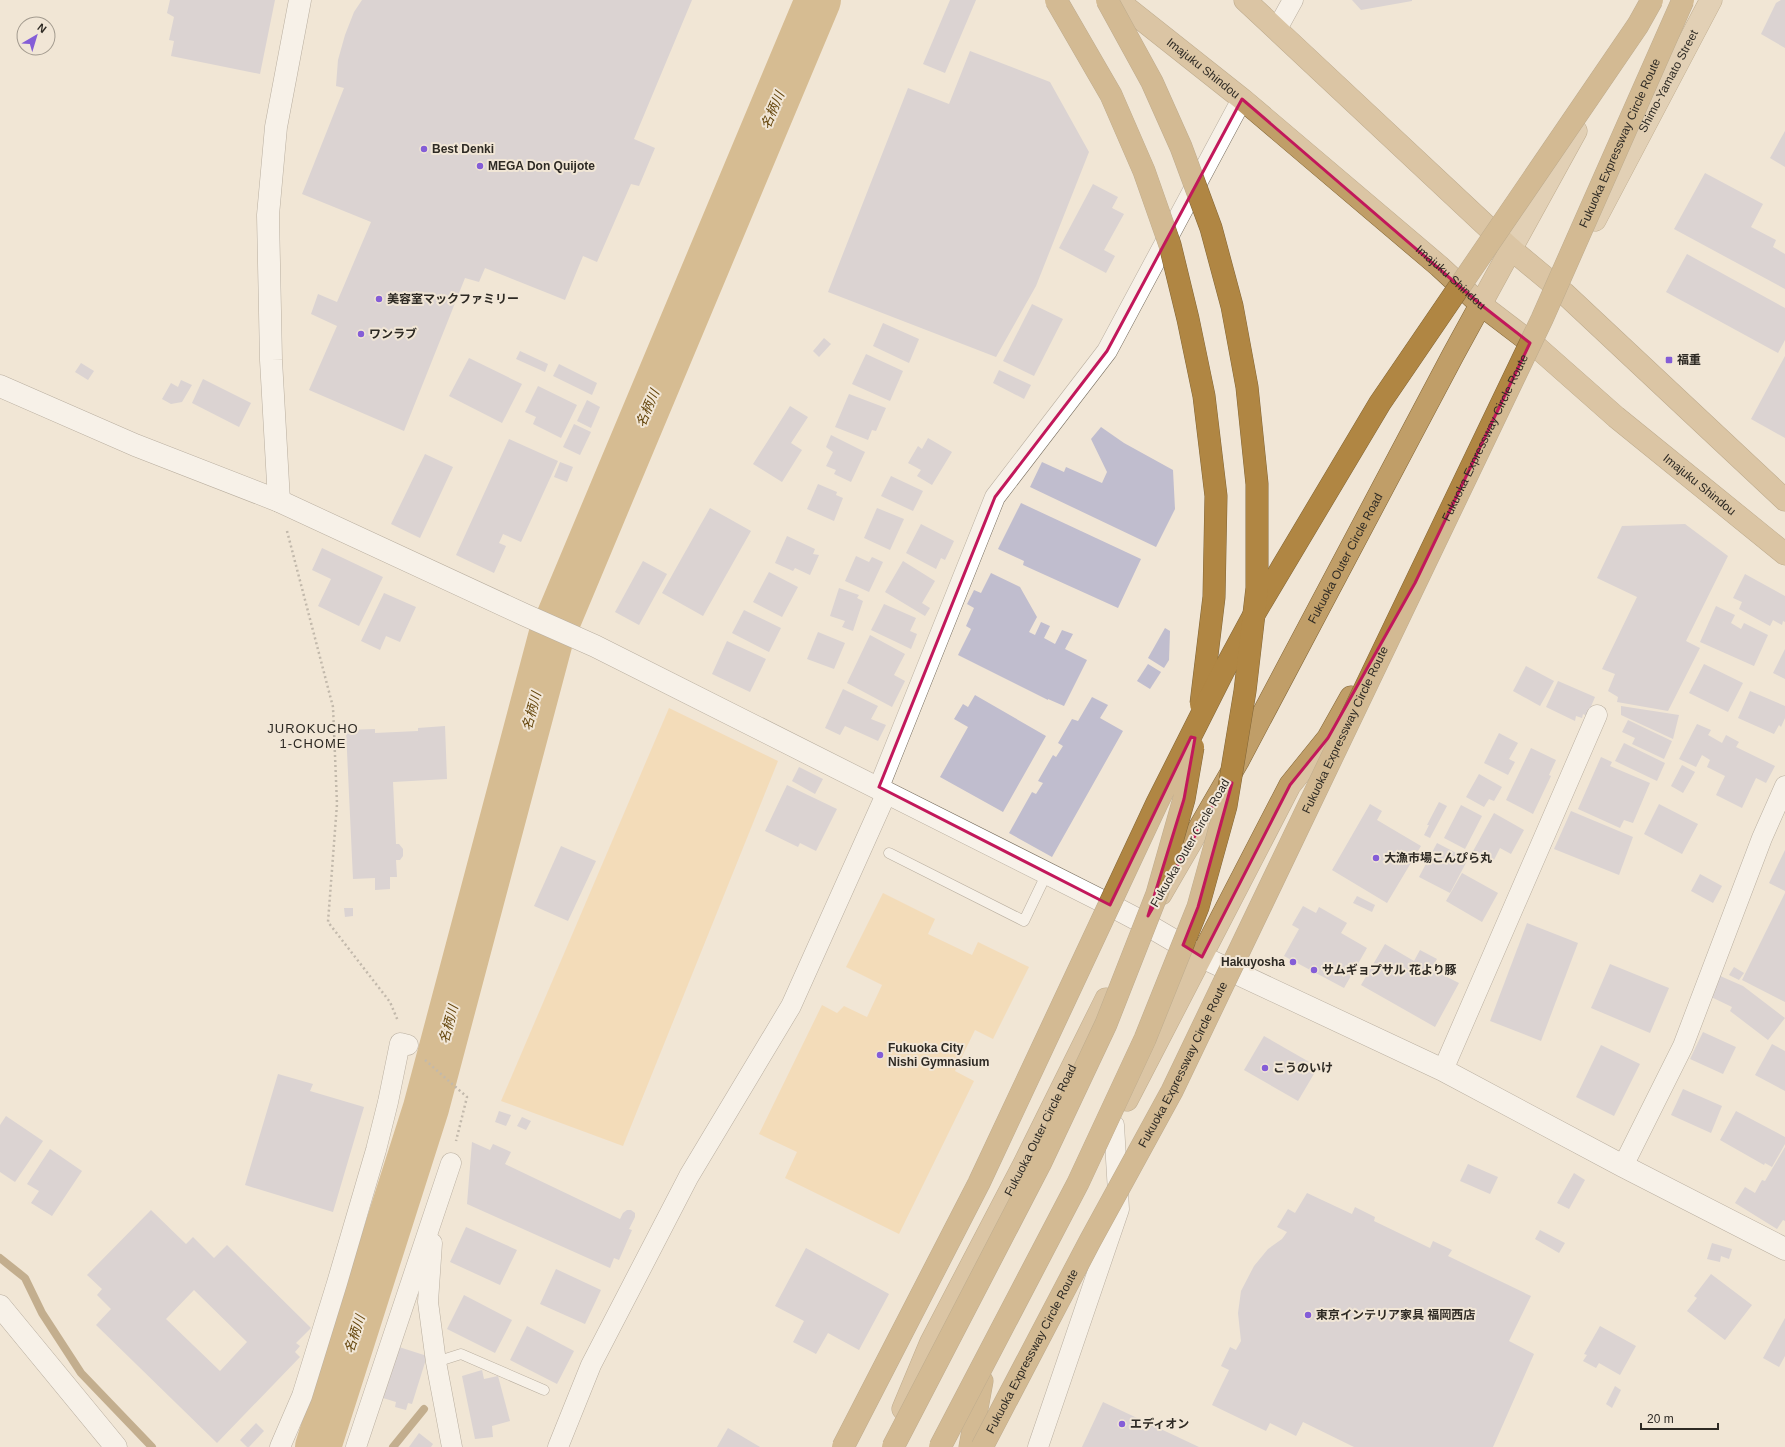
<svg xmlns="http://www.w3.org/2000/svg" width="1785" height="1447" viewBox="0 0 1785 1447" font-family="Arial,'Noto Sans JP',sans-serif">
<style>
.green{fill:#f6d098}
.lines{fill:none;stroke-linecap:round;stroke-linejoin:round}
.stream{stroke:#8d6c38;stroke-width:8}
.river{stroke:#b68940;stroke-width:46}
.building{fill:#c0bdce;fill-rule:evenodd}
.service-casing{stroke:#776d5f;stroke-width:11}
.minor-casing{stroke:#776d5f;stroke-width:21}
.tertiary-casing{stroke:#776d5f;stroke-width:23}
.primary-casing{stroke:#826638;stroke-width:23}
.trunk-casing{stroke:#826638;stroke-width:23}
.motorway-casing{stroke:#826638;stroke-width:23}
.path{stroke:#8b8379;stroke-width:2.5;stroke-dasharray:2 3;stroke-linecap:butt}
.service{stroke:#fff;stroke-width:10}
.minor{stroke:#fff;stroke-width:20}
.tertiary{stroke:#fff;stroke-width:22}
.primary{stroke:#d0b68e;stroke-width:22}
.trunk{stroke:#c09e68;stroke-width:22}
.motorway{stroke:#b08643;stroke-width:22}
.motorway-bridge-casing{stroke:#826638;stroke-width:23;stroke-linecap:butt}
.motorway-bridge{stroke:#b08643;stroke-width:22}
.marked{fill:none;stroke:#c2185b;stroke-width:3;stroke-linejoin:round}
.poi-dot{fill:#845dd7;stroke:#f1e6d6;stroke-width:1.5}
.labels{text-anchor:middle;stroke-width:4;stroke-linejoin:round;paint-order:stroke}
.street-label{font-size:12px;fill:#2e2a24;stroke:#f1e6d6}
.poi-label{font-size:12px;font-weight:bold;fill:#2e2a24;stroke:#f1e6d6;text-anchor:start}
.water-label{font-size:13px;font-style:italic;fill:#64450b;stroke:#f1e6d6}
.neighbourhood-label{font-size:13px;letter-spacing:1px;fill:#2e2a24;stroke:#f1e6d6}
</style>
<rect width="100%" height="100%" fill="#f1e6d6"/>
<g class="green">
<polygon points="669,708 778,761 623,1146 501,1101"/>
<polygon points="883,893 935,919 928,934 972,955 978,942 1029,967 993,1039 975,1030 955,1071 974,1081 899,1234 785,1178 797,1152 759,1134 822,1005 837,1013 844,1006 867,1017 882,985 846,967"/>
</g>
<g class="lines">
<g class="stream">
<polyline points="0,1258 25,1278 42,1313 81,1373 152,1447"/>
<polyline points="393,1447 424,1409"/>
</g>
<polyline class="river" points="318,1447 426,1108 551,637 818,0"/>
</g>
<g class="building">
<polygon points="170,0 275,0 260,74 171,56 174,41 169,40 174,17 167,13"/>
<polygon points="362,0 692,0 634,139 655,148 639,186 631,184 597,262 583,256 565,300 485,268 479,282 465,278 404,431 309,390 337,326 311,314 318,294 337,302 371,222 302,194 344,88 336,86 338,60 345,35 354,12"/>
<polygon points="950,0 976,0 945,73 923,64"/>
<polygon points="1352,0 1412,0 1412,1 1361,10"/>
<polygon points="1781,0 1785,0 1785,48 1761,34 1776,3"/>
<polygon points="970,51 1050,82 1089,152 1036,286 996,357 828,292 908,88 949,104"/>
<polygon points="1785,131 1785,167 1770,158"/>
<polygon points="1705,173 1763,204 1751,227 1776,240 1773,247 1785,254 1785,289 1674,229"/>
<polygon points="1093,184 1118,197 1112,208 1124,214 1104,250 1115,256 1106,273 1059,248"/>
<polygon points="1687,254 1785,308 1785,340 1778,353 1666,292"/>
<polygon points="1032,304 1063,319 1034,376 1003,361"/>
<polygon points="883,323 919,339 909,363 873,346"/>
<polygon points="824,338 831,344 819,357 813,351"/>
<polygon points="520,351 548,364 545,372 516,359"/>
<polygon points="866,354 903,371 890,401 852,384"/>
<polygon points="1785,356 1785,438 1751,419"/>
<polygon points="469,358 522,384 502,423 449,396"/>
<polygon points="81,363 94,371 88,380 75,372"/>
<polygon points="559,364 597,383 592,395 553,376"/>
<polygon points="999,370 1031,385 1024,399 993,383"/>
<polygon points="203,379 251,403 239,427 192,403"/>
<polygon points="181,380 192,385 182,402 171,404 162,399 171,383 178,387"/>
<polygon points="538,386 577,405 561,438 533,424 536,417 525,412"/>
<polygon points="849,394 886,408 876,431 872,430 868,440 835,427"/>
<polygon points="587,400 600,407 591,428 577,421"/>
<polygon points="790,406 808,417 791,443 802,450 782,482 753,464"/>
<polygon points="574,424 591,432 580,455 563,447"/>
<polygon points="1101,427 1124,443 1173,470 1175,509 1156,547 1030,487 1042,462 1064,472 1066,467 1102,483 1107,472 1091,439"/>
<polygon points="831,435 865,452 851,482 834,474 836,470 826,466 833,452 826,447"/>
<polygon points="928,438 952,452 932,485 917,476 921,470 908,463 918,446 922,449"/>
<polygon points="509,439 558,461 521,542 503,534 499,543 506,546 494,573 456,555"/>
<polygon points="425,454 453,467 420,538 391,524"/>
<polygon points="560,462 573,467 567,482 554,477"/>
<polygon points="891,476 923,491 913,511 881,496"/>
<polygon points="818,484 837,492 836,495 843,498 834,521 807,509"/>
<polygon points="1021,503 1141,559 1118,608 1023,565 1024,561 998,549"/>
<polygon points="710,508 751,531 703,616 662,593"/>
<polygon points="877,508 904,519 890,550 864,538"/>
<polygon points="921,524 954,541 945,560 941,558 936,569 906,553"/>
<polygon points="1685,524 1728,556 1686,641 1700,648 1668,711 1617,702 1618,697 1608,691 1615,674 1602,669 1637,597 1597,578 1622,526"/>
<polygon points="787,536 815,549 813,554 819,555 810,575 795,568 793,571 775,563"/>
<polygon points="322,548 383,577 359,626 318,606 331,579 312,570"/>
<polygon points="856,556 869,562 872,557 883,562 869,592 845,581"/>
<polygon points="643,561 667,574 639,625 615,612"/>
<polygon points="903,561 935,581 922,603 930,608 925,616 885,592"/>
<polygon points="769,572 798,587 782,617 753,602"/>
<polygon points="991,573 1020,587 1037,617 1029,632 1035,635 1041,622 1050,626 1044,638 1055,644 1062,630 1073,634 1065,649 1087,660 1064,706 1048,699 1048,700 958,655 971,629 966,626 974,608 967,604 974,590 981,593"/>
<polygon points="1745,574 1785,596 1785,622 1783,621 1782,625 1773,620 1770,626 1739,609 1742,602 1733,598"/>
<polygon points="839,588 859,595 857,598 863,601 853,631 842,627 845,621 830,616"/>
<polygon points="384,593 416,607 400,642 386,636 380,650 361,641"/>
<polygon points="884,604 916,618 910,631 917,634 911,649 871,630"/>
<polygon points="1716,606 1735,615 1731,623 1741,629 1744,623 1768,635 1754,666 1700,642"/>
<polygon points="744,610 781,628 769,652 732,633"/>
<polygon points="1165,628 1170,631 1169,660 1164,668 1148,658"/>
<polygon points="818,632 845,643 834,669 807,659"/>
<polygon points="870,635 905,654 894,675 905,681 892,707 847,683"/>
<polygon points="727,641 766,659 750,692 712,674"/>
<polygon points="1785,649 1785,679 1773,673"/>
<polygon points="1148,664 1161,672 1150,689 1137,681"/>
<polygon points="1704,664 1743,683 1728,712 1689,693"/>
<polygon points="1526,666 1554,681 1540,706 1513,691"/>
<polygon points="1558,681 1595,697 1587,716 1583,714 1582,718 1576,716 1575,721 1546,707"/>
<polygon points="843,689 878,706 871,719 886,725 878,741 845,726 840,735 825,728"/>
<polygon points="1750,691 1785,706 1785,718 1781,727 1779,725 1774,734 1738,718"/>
<polygon points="975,695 1046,736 1003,812 940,777 968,727 954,719 963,704 968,707"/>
<polygon points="1092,697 1108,705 1100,718 1123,731 1052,857 1009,833 1032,792 1036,794 1043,783 1038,781 1053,755 1056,757 1063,746 1058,743 1072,719 1078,721"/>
<polygon points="1621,706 1679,715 1673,739 1621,715"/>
<polygon points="1628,720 1672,741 1664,759 1632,744 1635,738 1622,732"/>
<polygon points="1697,724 1711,730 1708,735 1722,743 1726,735 1739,742 1736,747 1775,766 1766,783 1756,778 1742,808 1716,795 1725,776 1707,767 1710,760 1702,755 1696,767 1679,759"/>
<polygon points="445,726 447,779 393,782 396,844 399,844 403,849 403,856 400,860 396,860 397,877 390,877 390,889 375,890 375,878 353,879 346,730 375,729 375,733 418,731 418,728"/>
<polygon points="1499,733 1518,743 1509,759 1515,762 1508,775 1484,763"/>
<polygon points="1624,743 1665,763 1657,781 1615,761"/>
<polygon points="1531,748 1556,760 1549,775 1551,776 1533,814 1506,800"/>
<polygon points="1601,757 1612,762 1610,766 1650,783 1633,823 1624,820 1620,828 1578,809"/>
<polygon points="1682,765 1695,772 1683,793 1671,786"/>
<polygon points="799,767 823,779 815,794 792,781"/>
<polygon points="1479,774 1502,787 1494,801 1489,799 1484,807 1466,797"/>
<polygon points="787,785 837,809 816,851 800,843 798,847 765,831"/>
<polygon points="1439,802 1447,806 1430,838 1424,835 1429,825 1427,825"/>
<polygon points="1370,804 1382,811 1377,820 1421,846 1387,903 1332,870"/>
<polygon points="1659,804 1698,824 1682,854 1644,834"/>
<polygon points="1461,805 1482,816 1465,849 1444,838"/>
<polygon points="1571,811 1633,837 1619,875 1554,849"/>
<polygon points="1494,813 1524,830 1511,854 1500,848 1492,864 1472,853"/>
<polygon points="1437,843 1468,859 1450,893 1419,877"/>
<polygon points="561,846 596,861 568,921 534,906"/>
<polygon points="1785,850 1785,891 1769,883"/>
<polygon points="1462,873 1498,893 1482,922 1446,901"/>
<polygon points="1700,874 1722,886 1713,903 1691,891"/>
<polygon points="1785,893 1785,1002 1742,980"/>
<polygon points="1357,896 1375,905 1372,912 1353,903"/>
<polygon points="1303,906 1316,913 1319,907 1347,923 1341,933 1367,948 1344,988 1284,956 1299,929 1292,925"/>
<polygon points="344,908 353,908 353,916 345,917"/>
<polygon points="1527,923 1578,943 1541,1041 1490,1021"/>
<polygon points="1385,944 1414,961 1420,950 1437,959 1431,969 1459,983 1435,1027 1361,985"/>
<polygon points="1610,964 1669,988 1650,1033 1591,1008"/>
<polygon points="1734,967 1744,973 1739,980 1729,975"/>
<polygon points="1718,975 1743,986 1785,1018 1768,1040 1730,1011 1732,1007 1709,996"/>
<polygon points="1703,1032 1736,1047 1723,1074 1690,1059"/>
<polygon points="1264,1036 1318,1067 1298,1101 1244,1070"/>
<polygon points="1772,1044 1785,1051 1785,1091 1755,1075"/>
<polygon points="1601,1045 1640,1064 1614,1116 1576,1097"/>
<polygon points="278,1074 313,1084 310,1091 364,1107 333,1212 245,1185"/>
<polygon points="1683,1089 1722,1106 1711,1133 1671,1115"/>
<polygon points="499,1111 511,1115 506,1126 495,1122"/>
<polygon points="1736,1111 1785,1137 1785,1144 1772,1167 1765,1163 1764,1165 1720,1140"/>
<polygon points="6,1116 43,1141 15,1182 0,1172 0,1125"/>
<polygon points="522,1117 531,1121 526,1130 517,1126"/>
<polygon points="472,1142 490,1150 493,1144 511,1152 505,1164 620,1219 623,1213 627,1210 631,1210 635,1213 635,1217 629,1229 632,1230 619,1260 614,1258 610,1268 467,1204"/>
<polygon points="1785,1147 1785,1221 1783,1220 1777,1229 1735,1203 1745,1187 1755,1193 1762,1180 1765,1181"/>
<polygon points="50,1149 82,1171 52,1216 31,1203 39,1191 27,1184"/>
<polygon points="1468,1164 1498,1177 1490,1194 1460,1181"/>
<polygon points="1574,1173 1585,1180 1569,1209 1557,1203"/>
<polygon points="1307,1193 1352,1214 1355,1207 1375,1217 1374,1221 1430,1248 1433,1241 1452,1250 1448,1256 1531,1296 1509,1341 1534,1354 1493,1447 1354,1447 1303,1422 1296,1436 1270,1423 1266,1431 1212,1405 1229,1370 1221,1366 1230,1347 1236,1350 1241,1341 1238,1313 1241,1291 1254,1266 1268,1249 1282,1239 1287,1232 1277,1227 1288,1209 1295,1213"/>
<path d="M151,1210L186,1244L193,1237L214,1258L227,1245L311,1328L296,1343L300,1346L295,1352L300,1357L217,1443L96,1325L111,1309L97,1295L102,1289L87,1275ZM194,1290L247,1342L220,1371L166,1319Z"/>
<polygon points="466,1227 517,1250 500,1285 450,1262"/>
<polygon points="1540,1230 1565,1243 1559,1253 1535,1239"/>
<polygon points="1712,1243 1732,1249 1729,1259 1721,1256 1720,1262 1707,1259"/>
<polygon points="806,1248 889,1294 859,1350 828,1333 816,1354 793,1342 804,1321 775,1306"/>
<polygon points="556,1269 601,1290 585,1324 540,1304"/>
<polygon points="1711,1274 1752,1305 1725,1340 1687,1311 1697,1298 1694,1296"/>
<polygon points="464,1295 512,1320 495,1353 447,1329"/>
<polygon points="1785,1318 1785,1356 1779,1367 1763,1358"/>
<polygon points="527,1326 574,1351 557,1384 510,1360"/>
<polygon points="1600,1326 1636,1346 1620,1375 1599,1363 1596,1368 1583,1361 1587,1355 1584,1354"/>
<polygon points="399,1347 427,1356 412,1404 408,1403 406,1410 395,1407 396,1402 383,1398"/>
<polygon points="482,1370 484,1379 498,1376 510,1421 492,1426 493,1437 475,1439 462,1376"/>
<polygon points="1615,1386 1621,1390 1612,1408 1606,1404"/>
<polygon points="1103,1402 1199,1447 1082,1447"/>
<polygon points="256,1423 264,1431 249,1447 247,1447 240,1440"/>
<polygon points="728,1428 760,1447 717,1447"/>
<polygon points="419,1433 433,1444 431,1447 409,1447"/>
</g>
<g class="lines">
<defs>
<g id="service">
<polyline points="889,853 1024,921 1047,873"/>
<polyline points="436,1362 461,1354 544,1390"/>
</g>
<g id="minor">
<polyline points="1277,29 1293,0"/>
<polyline points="879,787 995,497 1107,351 1242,99"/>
<polyline points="1443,1070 1597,715"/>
<polyline points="1623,1166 1683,1046 1762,838 1785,786"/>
<polyline points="432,1243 428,1302 436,1362 452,1447"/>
<polyline points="280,1447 302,1396 337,1283 376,1150 388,1102 400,1043 408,1045"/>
<polyline points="356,1447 451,1163"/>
<polyline points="558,1447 591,1365 689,1176 791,1006 887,792"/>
<polyline points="1038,1447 1119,1209 1114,1125"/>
</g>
<g id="tertiary">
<polyline points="0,386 135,445 279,501 525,615 595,646 1104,902 1144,923 1202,957 1443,1070 1623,1166 1785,1249"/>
<polyline points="279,501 271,360 268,215 276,127 300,0"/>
<polyline points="0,1306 116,1447"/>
</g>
<g id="primary">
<path id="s1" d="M1595,220L1711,0"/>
<polyline points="1511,249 1576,131"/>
</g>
<g id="trunk">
<path id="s2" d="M1117,0L1242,99L1439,266L1480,304L1539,349L1616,417L1785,554"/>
<polyline points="1245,0 1511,249 1564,293 1785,500"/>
<path id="s3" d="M1161,894L1238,761L1453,355L1511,249"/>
<polyline points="1127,1100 1290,785 1328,738 1351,697"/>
<path id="s4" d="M903,1409L931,1342L1024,1164L1106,999"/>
</g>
<polyline id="motorway" points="970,1447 982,1381"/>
</defs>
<use href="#service" class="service-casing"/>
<use href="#minor" class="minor-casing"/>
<use href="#tertiary" class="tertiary-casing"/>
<use href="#primary" class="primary-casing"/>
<use href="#trunk" class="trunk-casing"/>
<use href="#motorway" class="motorway-casing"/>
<g class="path">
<polyline points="287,531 333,707 337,804 328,922 390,1002 398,1021"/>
<polyline points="425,1060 467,1097 456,1141"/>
</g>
<use href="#service" class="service"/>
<use href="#minor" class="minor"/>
<use href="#tertiary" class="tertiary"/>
<use href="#primary" class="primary"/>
<use href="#trunk" class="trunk"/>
<use href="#motorway" class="motorway"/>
<defs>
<g id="motorway-bridge">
<polyline points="1056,0 1111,95 1144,171 1170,245 1188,319 1204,396 1216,496 1214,597 1201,704"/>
<polyline points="843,1447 979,1183 1157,803 1223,672 1256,611 1380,403 1638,25 1652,0"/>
<polyline points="893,1447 1040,1164 1106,1024 1157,894 1184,799 1193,747"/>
<polyline points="940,1447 1078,1183 1145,1039 1198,907 1226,806 1245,691 1257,588 1257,484 1247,387 1232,306 1211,228 1181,147 1152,82 1107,0"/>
<path id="s5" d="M982,1447L1090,1241L1172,1091L1542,319L1683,0"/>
</g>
</defs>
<use href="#motorway-bridge" class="motorway-bridge-casing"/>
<use href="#motorway-bridge" class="motorway-bridge"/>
</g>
<path d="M0 0H1785V1447H0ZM1242,99L1480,304L1530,343L1415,583L1328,738L1290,785L1202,957L1183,945L1198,907L1232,783L1227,781L1148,916L1184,799L1195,738L1191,737L1110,905L879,787L995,497L1107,351Z" fill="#f1e6d6" fill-opacity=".55" fill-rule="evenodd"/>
<path class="marked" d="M1242,99L1480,304L1530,343L1415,583L1328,738L1290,785L1202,957L1183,945L1198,907L1232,783L1227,781L1148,916L1184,799L1195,738L1191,737L1110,905L879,787L995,497L1107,351Z"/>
<g class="poi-dot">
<circle cx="424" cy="149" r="4"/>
<circle cx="480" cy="166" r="4"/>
<circle cx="379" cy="299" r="4"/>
<circle cx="361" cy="334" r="4"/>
<rect x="1665" y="356" width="8" height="8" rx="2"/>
<circle cx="1376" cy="858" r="4"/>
<circle cx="1293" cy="962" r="4"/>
<circle cx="1314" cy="970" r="4"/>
<circle cx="880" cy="1055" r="4"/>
<circle cx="1265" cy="1068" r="4"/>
<circle cx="1308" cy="1315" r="4"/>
<circle cx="1122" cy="1424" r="4"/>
</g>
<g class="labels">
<g class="street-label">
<text dy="4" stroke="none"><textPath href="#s2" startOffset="110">Imajuku Shindou</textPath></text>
<text dy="4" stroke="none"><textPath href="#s1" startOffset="157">Shimo-Yamato Street</textPath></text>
<text dy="4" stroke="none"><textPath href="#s5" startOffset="1452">Fukuoka Expressway Circle Route</textPath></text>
<text dy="4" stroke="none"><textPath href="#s2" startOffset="434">Imajuku Shindou</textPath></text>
<text dy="4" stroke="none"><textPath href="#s5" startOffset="1128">Fukuoka Expressway Circle Route</textPath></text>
<text dy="4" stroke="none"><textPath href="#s2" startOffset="758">Imajuku Shindou</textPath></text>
<text dy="4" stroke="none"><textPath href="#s3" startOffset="383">Fukuoka Outer Circle Road</textPath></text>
<text dy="4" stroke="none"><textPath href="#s5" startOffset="804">Fukuoka Expressway Circle Route</textPath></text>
<text transform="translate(1190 843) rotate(-60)" y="4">Fukuoka Outer Circle Road</text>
<text dy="4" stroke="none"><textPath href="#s5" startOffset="432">Fukuoka Expressway Circle Route</textPath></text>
<text dy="4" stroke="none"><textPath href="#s4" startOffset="311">Fukuoka Outer Circle Road</textPath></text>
<text dy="4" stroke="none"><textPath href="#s5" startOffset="108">Fukuoka Expressway Circle Route</textPath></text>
</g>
<g class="poi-label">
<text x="432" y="153">Best Denki</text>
<text x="488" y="170">MEGA Don Quijote</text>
<text x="387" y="303">美容室マックファミリー</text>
<text x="369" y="338">ワンラブ</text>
<text x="1677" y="364">福重</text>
<text x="1384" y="862">大漁市場こんぴら丸</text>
<text x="1285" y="966" text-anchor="end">Hakuyosha</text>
<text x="1322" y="974">サムギョプサル 花より豚</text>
<text x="888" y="1052">Fukuoka City<tspan x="888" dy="14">Nishi Gymnasium</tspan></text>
<text x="1273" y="1072">こうのいけ</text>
<text x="1316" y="1319">東京インテリア家具 福岡西店</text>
<text x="1130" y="1428">エディオン</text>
</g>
<g class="water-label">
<text transform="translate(772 110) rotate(-67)" y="5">名柄川</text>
<text transform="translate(647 408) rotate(-67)" y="5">名柄川</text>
<text transform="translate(531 711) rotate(-75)" y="5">名柄川</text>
<text transform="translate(448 1024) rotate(-75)" y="5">名柄川</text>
<text transform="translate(354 1334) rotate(-72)" y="5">名柄川</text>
</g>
<g class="neighbourhood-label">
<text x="313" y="733">JUROKUCHO<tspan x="313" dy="15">1-CHOME</tspan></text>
</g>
</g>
<g transform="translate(36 36) rotate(38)"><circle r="19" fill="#f1e6d6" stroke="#a39b8f"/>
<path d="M0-3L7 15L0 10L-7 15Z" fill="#845dd7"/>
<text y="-6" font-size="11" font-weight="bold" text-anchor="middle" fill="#2e2a24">N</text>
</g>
<path d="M1641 1423v6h77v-6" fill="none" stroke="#2e2a24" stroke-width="2"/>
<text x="1647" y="1423" font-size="12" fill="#2e2a24" stroke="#f1e6d6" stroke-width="3" paint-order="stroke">20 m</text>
</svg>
